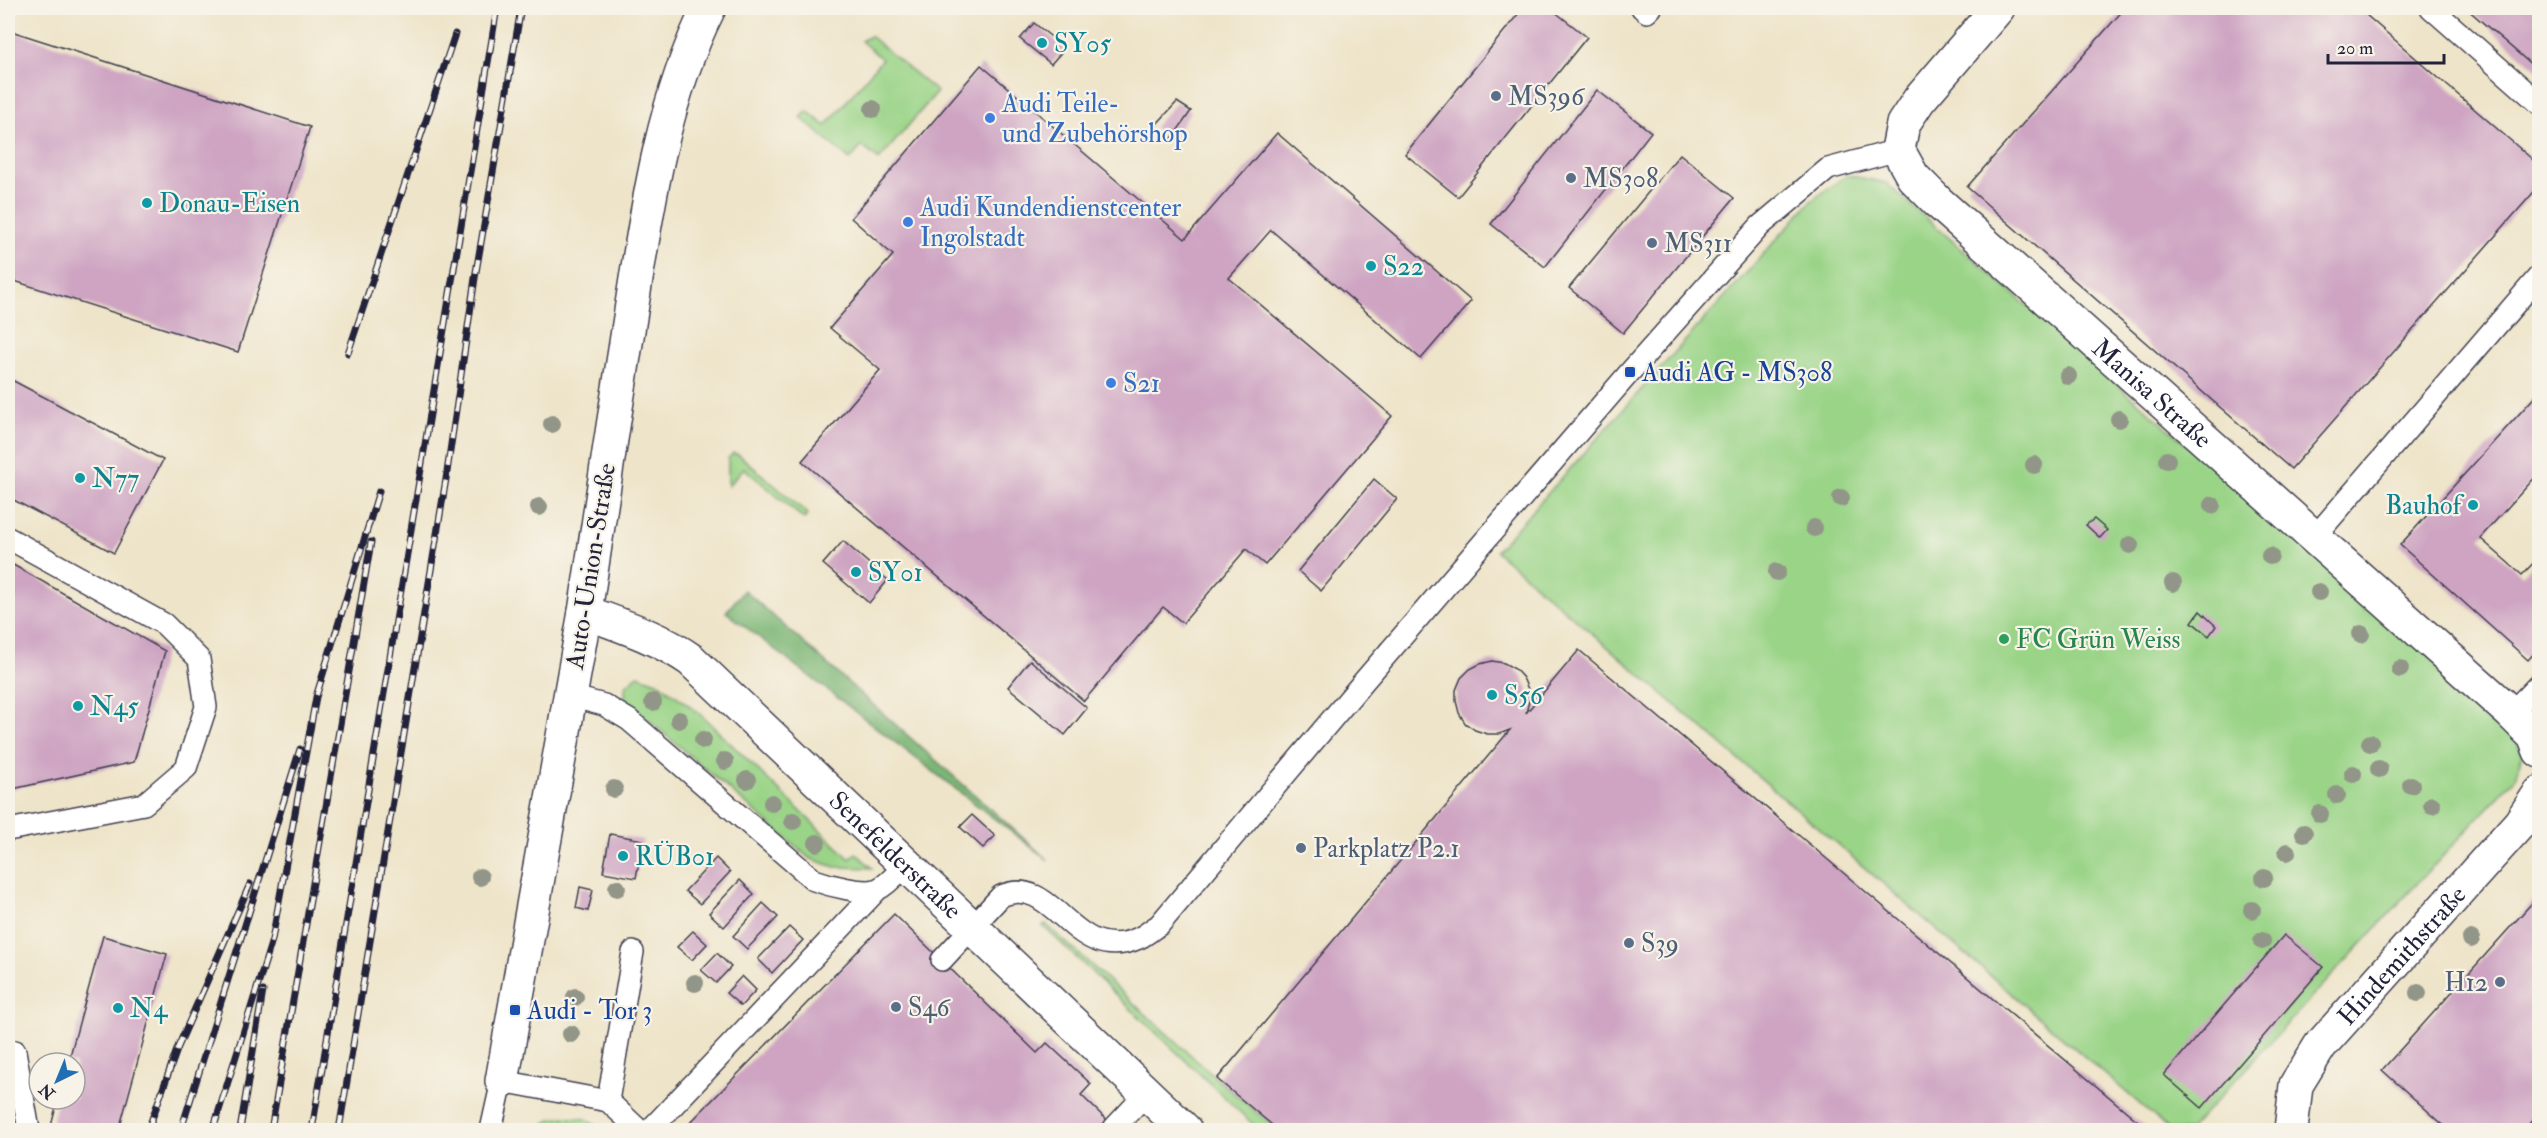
<svg xmlns="http://www.w3.org/2000/svg" width="2547" height="1138" viewBox="0 0 2547 1138" font-family="'IM FELL Double Pica',serif">
<style>
.green{fill:#9ad487;stroke:#5e7b61;stroke-width:1.5}
.forest{fill:#7bb674;stroke:#4e6c58;stroke-width:1.5}
.building{fill:#cea4c2}
.lines{fill:none;stroke-linecap:round;stroke-linejoin:round}
.service-casing{stroke:#413f50;stroke-width:24}
.minor-casing{stroke:#413f50;stroke-width:36}
.tertiary-casing{stroke:#413f50;stroke-width:36}
.service{stroke:#fff;stroke-width:21}
.minor{stroke:#fff;stroke-width:33}
.tertiary{stroke:#fff;stroke-width:33}
.rail-casing{stroke:#22223b;stroke-width:7}
.rail{stroke:#f7f3e8;stroke-width:4.5;stroke-dasharray:14;stroke-linecap:butt}
.tree{fill:#929688}
.culture-dot{fill:#0f9aa8;stroke:#f7f3e8;stroke-width:2}
.service-dot{fill:#5c6f8a;stroke:#f7f3e8;stroke-width:2}
.shop-dot{fill:#3f7fe0;stroke:#f7f3e8;stroke-width:2}
.transit-dot{fill:#1a4fb4;stroke:#f7f3e8;stroke-width:2}
.leisure-dot{fill:#2e9e5b;stroke:#f7f3e8;stroke-width:2}
.labels{text-anchor:middle;stroke-width:4.5;stroke-linejoin:round;paint-order:stroke}
.culture-label{font-size:26px;fill:#0d838f;stroke:#f7f3e8;text-anchor:start}
.service-label{font-size:26px;fill:#4e5e75;stroke:#f7f3e8;text-anchor:start}
.shop-label{font-size:26px;fill:#366cbe;stroke:#f7f3e8;text-anchor:start}
.transit-label{font-size:26px;fill:#164399;stroke:#f7f3e8;text-anchor:start}
.street-label{font-size:26px;fill:#22223b;stroke:#f7f3e8}
.leisure-label{font-size:26px;fill:#27864d;stroke:#f7f3e8;text-anchor:start}
</style>
<rect width="100%" height="100%" fill="#f7f3e8"/>
<filter id="ink" filterUnits="userSpaceOnUse"><feTurbulence type="fractalNoise" baseFrequency=".0167" numOctaves="2"/><feDisplacementMap in="SourceGraphic" scale="12" xChannelSelector="R" yChannelSelector="G"/><feConvolveMatrix kernelMatrix="1 2 1 2 8 2 1 2 1" color-interpolation-filters="sRGB"/></filter>
<filter id="wash" filterUnits="userSpaceOnUse"><feTurbulence type="fractalNoise" baseFrequency=".008" numOctaves="4" result="noise"/><feDisplacementMap in="SourceGraphic" scale="24" xChannelSelector="R" yChannelSelector="G"/><feGaussianBlur stdDeviation="1.35" result="paint"/><feColorMatrix in="noise" values="0 0 0 0 0 0 0 0 0 0 0 0 0 0 0 0 0 1.4 0 .05"/><feComposite in="paint" operator="in"/></filter>
<g filter="url(#wash)">
<rect width="100%" height="100%" fill="#eee4c9"/>
<g class="green">
<polygon points="870,36 937,92 879,160 862,146 850,160 801,118 807,111 826,126 882,59 861,41"/>
<polygon points="1847,175 1886,183 2512,728 2522,755 2515,778 2189,1130 2170,1130 1496,551 1811,201"/>
<polygon points="733,453 739,455 808,514 804,519 744,468 728,486 728,459"/>
<polygon points="638,675 659,683 700,714 850,859 856,853 872,868 835,867 809,858 625,700 625,686"/>
<polygon points="1046,924 1217,1079 1278,1130 1259,1130 1043,926"/>
<path d="M564,1117L586,1119L603,1130H543C544,1119 554,1119 564,1117Z"/>
</g>
<polygon class="forest" points="744,590 1048,860 726,612"/>
<g id="blocks">
<g class="building">
<polygon points="1523,8 1550,8 1587,37 1458,197 1405,154"/>
<polygon points="2125,8 2358,8 2540,166 2540,185 2291,469 1967,187"/>
<polygon points="2466,8 2540,8 2540,72"/>
<polygon points="1034,23 1065,48 1051,64 1020,39"/>
<polygon points="8,30 310,127 238,352 8,279"/>
<polygon points="981,65 1185,239 1277,133 1471,301 1421,359 1271,230 1229,278 1392,416 1265,565 1246,549 1183,623 1163,607 1084,701 802,461 880,370 830,328 893,255 851,218"/>
<polygon points="1597,90 1651,132 1545,267 1491,224"/>
<polygon points="1177,102 1191,111 1171,140 1154,127"/>
<polygon points="1680,154 1734,198 1623,333 1569,288"/>
<polygon points="8,378 163,460 114,553 8,497"/>
<polygon points="2540,391 2540,472 2480,538 2522,575 2540,556 2540,647 2528,660 2400,545"/>
<polygon points="1374,479 1397,499 1321,591 1298,571"/>
<polygon points="2094,519 2107,530 2100,538 2086,525"/>
<polygon points="843,541 888,580 869,603 823,564"/>
<polygon points="8,562 165,651 134,762 8,790"/>
<polygon points="2200,611 2216,626 2209,636 2192,622"/>
<polygon points="1579,650 2146,1128 2144,1130 1278,1130 1217,1079 1510,730 1499,734 1487,734 1475,730 1465,723 1459,713 1456,701 1456,690 1461,678 1470,669 1480,664 1492,661 1504,663 1515,669 1523,678 1528,689 1529,701 1526,713"/>
<polygon points="1030,660 1087,708 1065,735 1008,687"/>
<polygon points="972,815 995,836 983,848 960,827"/>
<polygon points="610,834 643,840 636,878 603,872"/>
<polygon points="716,858 730,872 700,904 685,891"/>
<polygon points="740,880 754,894 724,927 709,913"/>
<polygon points="580,887 593,890 588,911 576,908"/>
<polygon points="2540,894 2540,1113 2524,1130 2449,1130 2382,1070"/>
<polygon points="763,903 778,917 747,949 733,936"/>
<polygon points="894,914 1037,1053 1047,1043 1091,1084 1081,1095 1117,1130 690,1130 686,1127"/>
<polygon points="789,927 803,940 772,973 758,959"/>
<polygon points="693,931 707,944 692,960 677,947"/>
<polygon points="2284,935 2323,967 2202,1108 2164,1075"/>
<polygon points="103,936 167,954 119,1130 50,1130 58,1099 75,1099 75,1063 68,1063"/>
<polygon points="717,953 731,967 716,983 701,970"/>
<polygon points="742,976 756,990 741,1006 726,993"/>
</g>
</g>
</g>
<g filter="url(#ink)">
<use href="#blocks" fill-opacity="0" stroke="#413f50" stroke-width="1.5"/>
<g class="lines">
<defs>
<g id="service">
<polyline points="1642,8 1647,12 1651,8"/>
<polyline points="2431,8 2540,104"/>
<polyline points="8,538 164,624 199,659 206,707 186,768 144,804 8,830"/>
<polyline points="2313,539 2540,275"/>
<path d="M570,696L604,705L629,720L814,880C828,885 865,895 878,889C889,884 898,872 906,864"/>
<polyline points="2511,713 2540,683"/>
<path d="M942,960L1001,896C1056,872 1072,968 1139,938C1146,935 1152,929 1159,925L1364,681L1630,372L1760,226L1828,169L1898,150"/>
<polyline points="8,1053 15,1051 29,1130"/>
<polyline points="608,1101 633,952"/>
<polyline points="1114,1128 1146,1094"/>
<polyline points="491,1130 502,1081 608,1101 639,1130"/>
<polyline points="650,1130 876,891"/>
</g>
<g id="minor">
<path id="s1" d="M1998,8L1919,100L1903,124L1898,150L1913,177L1938,202L2511,713L2534,736L2540,751"/>
<polyline points="502,1081 585,612"/>
<path id="s2" d="M2291,1130L2296,1085L2320,1046L2520,823L2540,793"/>
</g>
<g id="tertiary">
<path id="s3" d="M709,8C662,101 647,209 631,311C615,411 600,512 585,612C622,626 658,637 691,660L1185,1130"/>
</g>
</defs>
<use href="#service" class="service-casing"/>
<use href="#minor" class="minor-casing"/>
<use href="#tertiary" class="tertiary-casing"/>
<use href="#service" class="service"/>
<use href="#minor" class="minor"/>
<use href="#tertiary" class="tertiary"/>
<defs>
<g id="rail">
<polyline points="348,353 455,34"/>
<polyline points="148,1130 178,1047 250,884"/>
<polyline points="181,1130 300,749"/>
<polyline points="213,1130 272,940 316,697 379,491"/>
<polyline points="240,1130 263,991"/>
<polyline points="271,1130 371,542"/>
<polyline points="312,1130 497,8"/>
<polyline points="339,1130 446,479 475,278 521,8"/>
</g>
</defs>
<use href="#rail" class="rail-casing"/>
<use href="#rail" class="rail"/>
</g>
<g class="tree">
<circle cx="873" cy="109" r="9"/>
<circle cx="2068" cy="376" r="9"/>
<circle cx="2119" cy="419" r="9"/>
<circle cx="552" cy="424" r="9"/>
<circle cx="2167" cy="460" r="9"/>
<circle cx="2034" cy="465" r="9"/>
<circle cx="1841" cy="498" r="9"/>
<circle cx="2212" cy="505" r="9"/>
<circle cx="539" cy="507" r="9"/>
<circle cx="1814" cy="528" r="9"/>
<circle cx="2130" cy="545" r="9"/>
<circle cx="2270" cy="556" r="9"/>
<circle cx="1777" cy="572" r="9"/>
<circle cx="2173" cy="583" r="9"/>
<circle cx="2319" cy="592" r="9"/>
<circle cx="2361" cy="634" r="9"/>
<circle cx="2400" cy="669" r="9"/>
<circle cx="653" cy="702" r="9"/>
<circle cx="679" cy="720" r="9"/>
<circle cx="703" cy="740" r="9"/>
<circle cx="2370" cy="743" r="9"/>
<circle cx="725" cy="761" r="9"/>
<circle cx="2379" cy="769" r="9"/>
<circle cx="2353" cy="774" r="9"/>
<circle cx="747" cy="780" r="9"/>
<circle cx="2411" cy="785" r="9"/>
<circle cx="614" cy="789" r="9"/>
<circle cx="2337" cy="795" r="9"/>
<circle cx="772" cy="803" r="9"/>
<circle cx="2432" cy="805" r="9"/>
<circle cx="2320" cy="814" r="9"/>
<circle cx="793" cy="821" r="9"/>
<circle cx="2304" cy="833" r="9"/>
<circle cx="817" cy="843" r="9"/>
<circle cx="2287" cy="852" r="9"/>
<circle cx="480" cy="877" r="9"/>
<circle cx="2264" cy="878" r="9"/>
<circle cx="617" cy="888" r="9"/>
<circle cx="2252" cy="910" r="9"/>
<circle cx="2471" cy="939" r="9"/>
<circle cx="2262" cy="941" r="9"/>
<circle cx="695" cy="983" r="9"/>
<circle cx="2418" cy="993" r="9"/>
<circle cx="575" cy="997" r="9"/>
<circle cx="571" cy="1034" r="9"/>
</g>
</g>
<g class="culture-dot">
<circle cx="1042" cy="43" r="6"/>
<circle cx="147" cy="203" r="6"/>
<circle cx="1371" cy="266" r="6"/>
<circle cx="80" cy="478" r="6"/>
<circle cx="2473" cy="505" r="6"/>
<circle cx="856" cy="572" r="6"/>
<circle cx="1492" cy="695" r="6"/>
<circle cx="78" cy="706" r="6"/>
<circle cx="623" cy="856" r="6"/>
<circle cx="118" cy="1008" r="6"/>
</g>
<g class="service-dot">
<circle cx="1496" cy="96" r="6"/>
<circle cx="1571" cy="178" r="6"/>
<circle cx="1652" cy="243" r="6"/>
<circle cx="1301" cy="848" r="6"/>
<circle cx="1629" cy="943" r="6"/>
<circle cx="2500" cy="982" r="6"/>
<circle cx="896" cy="1007" r="6"/>
</g>
<g class="shop-dot">
<circle cx="990" cy="118" r="6"/>
<circle cx="908" cy="222" r="6"/>
<circle cx="1111" cy="383" r="6"/>
</g>
<g class="transit-dot">
<rect x="1624" y="366" width="12" height="12" rx="3"/>
<rect x="509" y="1004" width="12" height="12" rx="3"/>
</g>
<circle class="leisure-dot" cx="2004" cy="639" r="6"/>
<g class="labels">
<g class="culture-label">
<text x="1054" y="52">SY05</text>
<text x="159" y="212">Donau-Eisen</text>
<text x="1383" y="275">S22</text>
<text x="92" y="487">N77</text>
<text x="2461" y="514" text-anchor="end">Bauhof</text>
<text x="868" y="581">SY01</text>
<text x="1504" y="704">S56</text>
<text x="90" y="715">N45</text>
<text x="635" y="865">RÜB01</text>
<text x="130" y="1017">N4</text>
</g>
<g class="service-label">
<text x="1508" y="105">MS396</text>
<text x="1583" y="187">MS308</text>
<text x="1664" y="252">MS311</text>
<text x="1313" y="857">Parkplatz P2.1</text>
<text x="1641" y="952">S39</text>
<text x="2488" y="991" text-anchor="end">H12</text>
<text x="908" y="1016">S46</text>
</g>
<g class="shop-label">
<text x="1002" y="112">Audi Teile-<tspan x="1002" dy="30">und Zubehörshop</tspan></text>
<text x="920" y="216">Audi Kundendienstcenter<tspan x="920" dy="30">Ingolstadt</tspan></text>
<text x="1123" y="392">S21</text>
</g>
<g class="transit-label">
<text x="1642" y="381">Audi AG - MS308</text>
<text x="527" y="1019">Audi - Tor 3</text>
</g>
<g class="street-label">
<text dy="9" stroke="none"><textPath href="#s1" startOffset="530">Manisa Straße</textPath></text>
<text transform="translate(590 566) rotate(-81)" y="9">Auto-Union-Straße</text>
<text dy="9" stroke="none"><textPath href="#s3" startOffset="1018">Senefelderstraße</textPath></text>
<text dy="9" stroke="none"><textPath href="#s2" startOffset="213">Hindemithstraße</textPath></text>
</g>
<g class="leisure-label">
<text x="2016" y="648">FC Grün Weiss</text>
</g>
</g>
<rect width="2547" height="1138" fill="none" stroke="#f7f3e8" stroke-width="30"/>
<g transform="translate(57 1081) rotate(223)"><circle r="28" fill="#f7f3e8" stroke="#a29fa3" stroke-width="1.5"/>
<path d="M0-4.5L10 22L0 15L-10 22Z" fill="#1f6fb2"/>
<text y="-9" font-size="16" font-weight="bold" text-anchor="middle" fill="#22223b">N</text>
</g>
<path d="M2328 54v9h116v-9" fill="none" stroke="#22223b" stroke-width="3"/>
<text x="2337" y="54" font-size="18" fill="#22223b" stroke="#f7f3e8" stroke-width="4.5" paint-order="stroke">20 m</text>
</svg>
